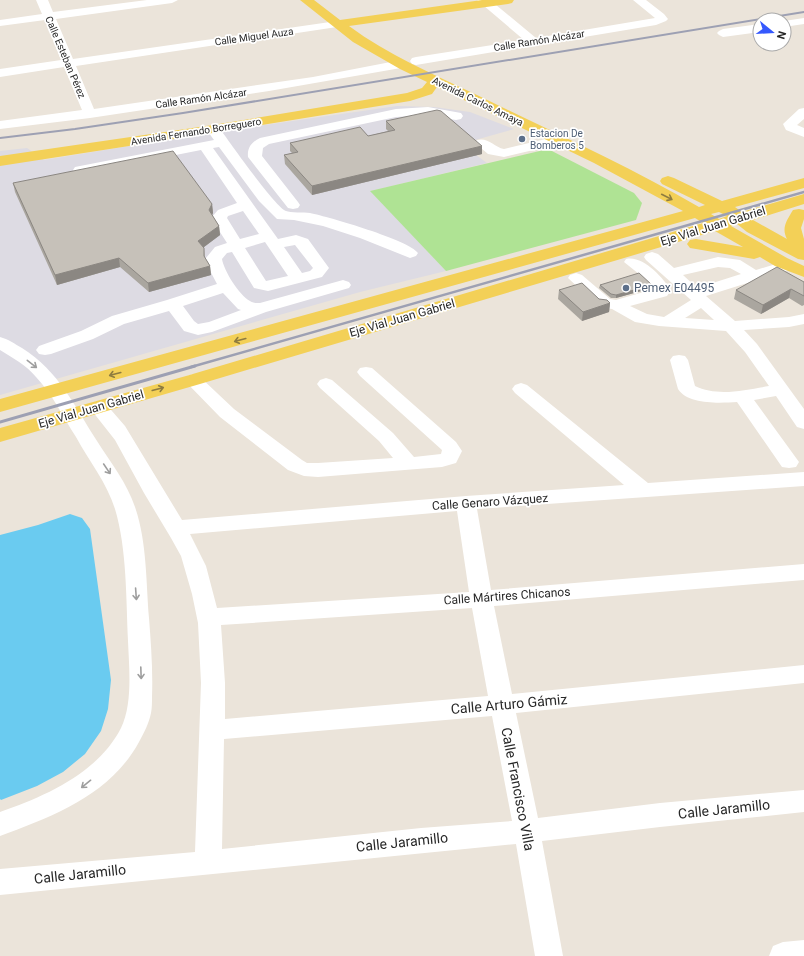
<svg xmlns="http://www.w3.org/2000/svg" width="804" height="956" viewBox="0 0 804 956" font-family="Roboto,sans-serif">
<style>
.industrial{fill:#dddbe3}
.green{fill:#afe394}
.water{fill:#6acbf0}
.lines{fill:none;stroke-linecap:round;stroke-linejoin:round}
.minor{fill:#fff;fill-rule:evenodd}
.major{fill:#f3d057;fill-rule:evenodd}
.rail-far2{stroke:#9da0b3;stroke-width:2}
.rail-far1{stroke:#9da0b3;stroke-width:2.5}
.rail{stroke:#9da0b3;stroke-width:3}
.wall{fill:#aaa69f}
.shaded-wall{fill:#8b8782}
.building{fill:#c6c1b9;stroke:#8b8782}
.oneway{stroke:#8e7c40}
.oneway2{stroke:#9e9e9e}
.service-dot{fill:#5c6f8a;stroke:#fff;stroke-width:1.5}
.labels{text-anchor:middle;stroke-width:3.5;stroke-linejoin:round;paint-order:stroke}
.far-street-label{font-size:10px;fill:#282828;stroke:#fff}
.far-service-label{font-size:10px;fill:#4e5e75;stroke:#fff;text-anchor:start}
.street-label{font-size:12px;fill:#282828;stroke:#fff}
.service-label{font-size:12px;fill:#4e5e75;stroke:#fff;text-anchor:start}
.near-street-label{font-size:14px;fill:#282828;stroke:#fff}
</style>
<rect width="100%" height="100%" fill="#ebe4da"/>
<polygon class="industrial" points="397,106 434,107 470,112 514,129 461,144 487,163 371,191 446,271 360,292 0,395 0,151 27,148 44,160 202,134"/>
<polygon class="green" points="548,149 634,193 642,203 636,220 446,271 370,191"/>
<polygon class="water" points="70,514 82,518 90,529 111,680 108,709 101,731 85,754 63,772 37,786 1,800 0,799 0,535 38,525"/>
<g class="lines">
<g class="minor">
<polygon points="36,0 48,0 53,12 147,0 178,0 172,3 56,19 73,59 337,21 341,22 343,24 341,26 337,27 76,66 94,109 313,77 401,60 405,61 407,64 405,67 401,68 269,91 90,118 0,129 0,121 82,110 64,67 0,77 0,69 61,60 45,20 0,26 0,20 42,14"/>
<polygon points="477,0 490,0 536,38 655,18 633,0 646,0 664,14 668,19 666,21 656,25 416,65 412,64 410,61 412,58 416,57 524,40"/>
<polygon points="804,18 804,24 784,27 784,21"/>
<polygon points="760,24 760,32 723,37 719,35 717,33 719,31 723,29"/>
<path d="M428,107L461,113L463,116L461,119L456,120L428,115L396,117L269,144L263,148L262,156L298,202L300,205L298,208L293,209L288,208L248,157C247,147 252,142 260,138L396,109Z"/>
<polygon points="804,108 804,119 797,125 804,128 804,137 786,130 783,124 799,109"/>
<path d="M213,125L218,126C228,140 275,207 286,211C290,213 304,212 310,213C329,217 409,240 418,253L416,256L410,258L360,238L323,226L294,220L277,219L259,201L219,147L213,148L278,239L296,235L308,239L329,268L322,277L268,291L254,288L232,252L227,253L222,259C224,271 239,295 250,301C252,303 257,303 260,303L343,280L349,282L351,285L349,288L266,312L212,332L198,335L184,331L169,311L124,324L93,339L51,354L45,355L39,354L36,350L39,346L81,331L112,316L167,300L217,284L207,265L206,258L215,247L227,243L211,218L218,210L237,203L201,150L80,174L75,173L73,170L75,167L80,166L214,140L206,129L208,126ZM243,211L259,234L240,239L227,218L228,216ZM265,242L288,276L266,281L245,248ZM295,245L313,268L310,271L302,273L284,247ZM223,293L238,309L241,310L209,322L198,324L194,321L183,306Z"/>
<path d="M558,136L563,137L565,140L563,143L504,157L488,154L475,143L477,140C488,137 494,147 504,149Z"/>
<path d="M652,252L658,254L674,268L718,257L740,260L756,270L789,260L795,262L797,265L795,268L706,296L735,321L789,317L804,314V324L789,327L744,330L757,344L804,409V429L797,427L776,396L754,400L799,462L796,467L789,468L782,467L737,402C720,403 688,405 678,389L670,360L673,356L679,355L685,356L688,360L695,386C717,397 746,390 769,386L745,352L726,331L659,326L635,322L612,309L599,307L568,278L570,275L576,273L582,275L610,299L616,300L654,289L649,282L624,262L626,259C643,255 663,278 671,290L667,296L630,306L647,314L664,317L691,300L646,260L644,257L646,254ZM718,267L730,268L741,274L697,288L683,275ZM701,308L714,320L685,318Z"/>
<path d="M0,337C8,339 15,344 22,348C59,371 75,407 97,441C111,463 127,483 135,507C147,542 146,582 149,618C151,644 153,670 152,697C152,702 152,708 151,713C149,723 144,733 139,742C110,795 54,816 0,836V812C46,796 98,773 121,728C133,704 129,667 128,641C126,599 127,549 115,509C107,483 89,461 76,437C63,417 53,395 36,377C26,365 13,358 0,350Z"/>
<polygon points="366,367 372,368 456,442 462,451 456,463 442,467 318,477 304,476 288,470 220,417 184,380 187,376 193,374 199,376 234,409 302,460 307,463 318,463 393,458 379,441 320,388 317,384 320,380 326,378 332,380 393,433 414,457 441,454 442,450 360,376 357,372 360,368"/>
<path d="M521,383L527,385L648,483L804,472V486L477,509L491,590L804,564V580L494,606L512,694L804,665V683L516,713L538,818L660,803L804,790V812L660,827L542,841L563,956H535L516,844L0,895V869L195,852L201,683L198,623L192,594L181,556L171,538L144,493L115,440L89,407L91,403L98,401L105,403L125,426L182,520L466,496L624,485L515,393L512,389L515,385ZM457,511L469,592L217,608L206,566L190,534ZM472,608L488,696L225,719V683L221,625ZM492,716L512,821L421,828L222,849L224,739Z"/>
<polygon points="804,940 804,956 769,956 773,946 783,942"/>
</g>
<path class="major" d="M300,0H314L340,20L482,0H514L512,3L508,4L349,26C388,55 433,74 477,95C551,131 627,165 699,207L705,205L662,184L660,181L662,178L668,176L674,178L722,201L804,178V188L735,207L742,212L804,194V204L753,220L787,239C781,228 787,220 793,210L799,209L804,210V219L801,228L804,239V260L798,259L747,232L737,224L731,226L787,258L804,266V277L775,266L760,257L754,259L696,249L690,248L687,244L690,240L696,239L743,247L715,231L200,384L0,442V428L186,376L703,223L695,218L0,412V399L683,211L594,163L437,87L432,94L410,101L213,133L0,166V156L213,125L407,93L422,88L427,82L400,69L353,42ZM719,212L727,216L719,219L711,214Z"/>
<polyline class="rail-far2" points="0,138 75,129 183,113 804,12"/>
<polyline class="rail-far1" points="191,367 804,192"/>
<polyline class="rail" points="0,422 195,366"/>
</g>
<g class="wall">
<polygon points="386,121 482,146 482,154 312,195 285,164 284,155 292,153 290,151 290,143 368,136 388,131 386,129"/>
<polygon points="13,183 212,204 213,213 212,215 219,226 220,235 204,247 205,258 210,266 211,275 149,292 120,267 57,285 15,192"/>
<polygon points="804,282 804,305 802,306 789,298 761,314 734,299 736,290"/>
<polygon points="600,285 652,285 652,288 616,298 611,298 599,288"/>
<polygon points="559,290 599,299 610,303 609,312 582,321 558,299"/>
</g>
<g class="shaded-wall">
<polygon points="482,146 482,154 312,195 312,186"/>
<polygon points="212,204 213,213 210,219 209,210"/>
<polygon points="219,226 220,235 200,250 198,241"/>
<polygon points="119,258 120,267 57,285 55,275"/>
<polygon points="210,266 211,275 149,292 148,283"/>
<polygon points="652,285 652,288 616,298 616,295"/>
<polygon points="791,289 789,298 761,314 763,305"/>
<polygon points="610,303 609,312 582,321 583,312"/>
</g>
<g class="building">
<polygon points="437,110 441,111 482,146 312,186 284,155 298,152 290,143 360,127 368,136 395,130 386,121"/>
<polygon points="173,151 212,204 209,210 219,226 198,241 204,248 204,256 210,266 148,283 119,258 55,275 13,183"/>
<polygon points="777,267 804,282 804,296 791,289 763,305 736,290"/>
<polygon points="639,273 652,285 616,295 611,294 600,285"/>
<polygon points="582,283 599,299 607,300 610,303 583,312 559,290"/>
</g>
<defs><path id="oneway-shaft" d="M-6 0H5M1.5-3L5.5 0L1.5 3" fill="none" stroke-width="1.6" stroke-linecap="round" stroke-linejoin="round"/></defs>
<g class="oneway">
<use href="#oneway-shaft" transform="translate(667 197) rotate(27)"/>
<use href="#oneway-shaft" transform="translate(240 340) rotate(165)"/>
<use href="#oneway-shaft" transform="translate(115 374) rotate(165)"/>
<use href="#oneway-shaft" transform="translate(158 389) rotate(-15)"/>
</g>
<g class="oneway2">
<use href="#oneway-shaft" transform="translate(32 364) rotate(38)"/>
<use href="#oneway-shaft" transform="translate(107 469) rotate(56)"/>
<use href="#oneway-shaft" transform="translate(136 594) rotate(86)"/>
<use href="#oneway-shaft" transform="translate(141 673) rotate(88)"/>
<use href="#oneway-shaft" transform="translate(86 784) rotate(141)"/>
</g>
<g class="service-dot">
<circle cx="522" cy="139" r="4"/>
<circle cx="626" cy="288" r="4"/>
</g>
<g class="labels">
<g class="far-street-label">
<text transform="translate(254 36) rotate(-8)" y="4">Calle Miguel Auza</text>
<text transform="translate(539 40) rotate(-9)" y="4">Calle Ramón Alcázar</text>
<text transform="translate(66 57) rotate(67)" y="4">Calle Esteban Pérez</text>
<text transform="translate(201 98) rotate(-8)" y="4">Calle Ramón Alcázar</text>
<text transform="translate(478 101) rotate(26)" y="4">Avenida Carlos Amaya</text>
<text transform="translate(196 131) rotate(-9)" y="4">Avenida Fernando Borreguero</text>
</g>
<g class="far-service-label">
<text x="530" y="137">Estacion De<tspan x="530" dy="12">Bomberos 5</tspan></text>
</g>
<g class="street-label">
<text transform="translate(713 226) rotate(-17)" y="4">Eje Vial Juan Gabriel</text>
<text transform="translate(402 318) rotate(-16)" y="4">Eje Vial Juan Gabriel</text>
<text transform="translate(91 409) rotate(-16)" y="4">Eje Vial Juan Gabriel</text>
<text transform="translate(490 502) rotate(-4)" y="4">Calle Genaro Vázquez</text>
<text transform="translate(507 596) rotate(-4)" y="4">Calle Mártires Chicanos</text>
</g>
<g class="service-label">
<text x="634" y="292">Pemex E04495</text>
</g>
<g class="near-street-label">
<text transform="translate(509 704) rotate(-5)" y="5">Calle Arturo Gámiz</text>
<text transform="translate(518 789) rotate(79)" y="5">Calle Francisco Villa</text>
<text transform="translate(724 809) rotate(-6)" y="5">Calle Jaramillo</text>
<text transform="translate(402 842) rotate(-6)" y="5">Calle Jaramillo</text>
<text transform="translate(80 874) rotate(-6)" y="5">Calle Jaramillo</text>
</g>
</g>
<g transform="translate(772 32) rotate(108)"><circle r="19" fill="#ffffff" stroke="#a9a9a9"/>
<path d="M0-3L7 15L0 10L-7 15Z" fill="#3558fd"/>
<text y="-6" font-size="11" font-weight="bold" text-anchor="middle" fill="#282828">N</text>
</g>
</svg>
